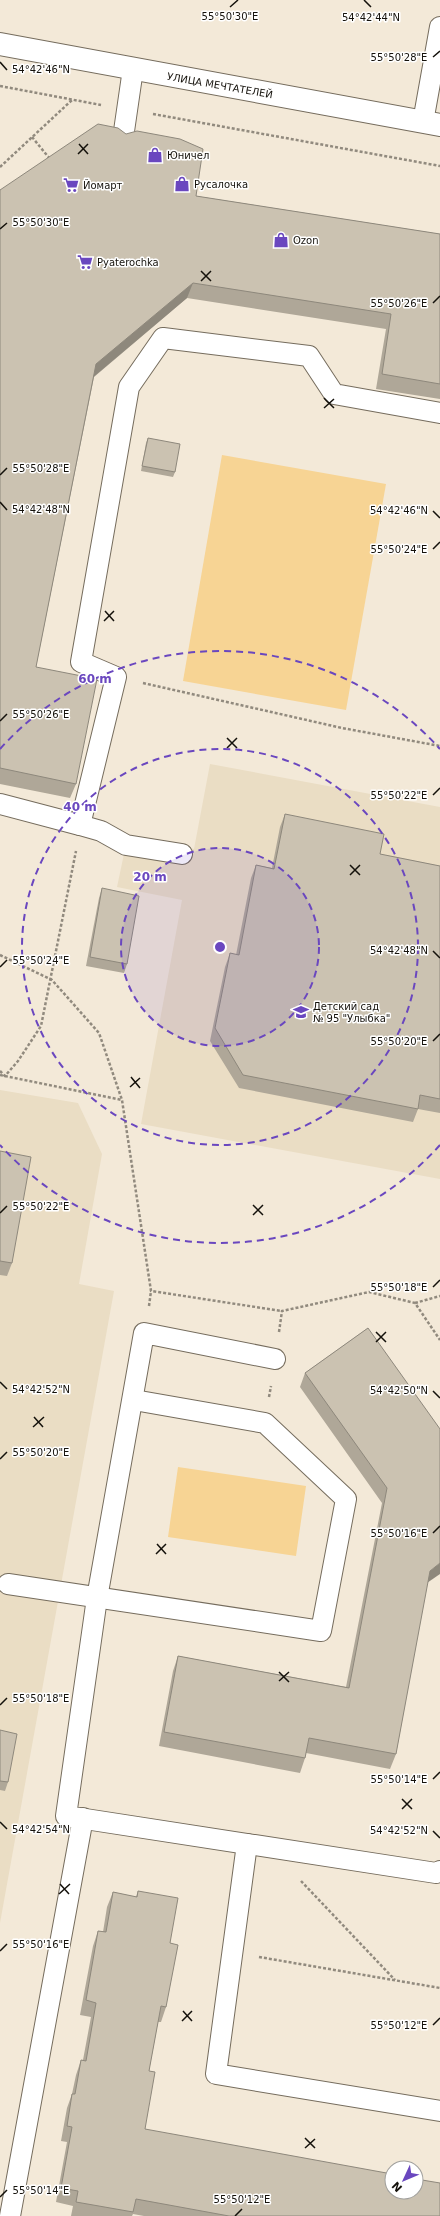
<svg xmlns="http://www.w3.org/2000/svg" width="440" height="2216" viewBox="0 0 440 2216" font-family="'DejaVu Sans',sans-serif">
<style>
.built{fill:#eaddc4}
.green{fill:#f7d494}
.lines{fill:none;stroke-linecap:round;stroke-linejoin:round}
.service-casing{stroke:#756c5d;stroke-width:22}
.minor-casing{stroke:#756c5d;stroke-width:24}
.path{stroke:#918a7e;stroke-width:2.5;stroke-dasharray:3 2;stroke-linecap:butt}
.service{stroke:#fff;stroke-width:20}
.minor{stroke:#fff;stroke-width:22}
.wall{fill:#afa798}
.shaded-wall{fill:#8e887c}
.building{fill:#cbc2b1;stroke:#8e887c}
.ticks{fill:none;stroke:#14110b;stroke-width:1.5}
.ring{fill:none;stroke:#6a47bf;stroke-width:2;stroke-dasharray:7 5}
.labels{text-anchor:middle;stroke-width:3;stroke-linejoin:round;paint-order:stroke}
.street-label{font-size:10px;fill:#14110b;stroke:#fff}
.poi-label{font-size:10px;fill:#14110b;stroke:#fff;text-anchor:start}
.ticks-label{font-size:10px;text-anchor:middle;fill:#14110b;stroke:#fff;stroke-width:3;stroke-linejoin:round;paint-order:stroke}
.centre{fill:#6a47bf;stroke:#fff;stroke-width:2}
.ring-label{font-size:12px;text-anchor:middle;font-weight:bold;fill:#6a47bf;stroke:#fff;stroke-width:3;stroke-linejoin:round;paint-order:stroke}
</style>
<rect width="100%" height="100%" fill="#f3e9d8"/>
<g class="built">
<polygon points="210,764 440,807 440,1179 141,1124 182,900 117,887 128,835 194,849"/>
<polygon points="0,1090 78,1103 102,1154 79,1284 114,1291 0,1923"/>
</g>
<g class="green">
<polygon points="222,455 386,484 346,710 183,681"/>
<polygon points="178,1467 306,1486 296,1556 168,1537"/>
</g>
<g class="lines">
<defs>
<g id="service">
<polyline points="423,122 440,27"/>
<polyline points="123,138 133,69"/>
<polyline points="0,804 80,825"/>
<polyline points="182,854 126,845 101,831 80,825 116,677 81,662 129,387 163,338 309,356 334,394 440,413"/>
<polyline points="275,1359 144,1333 97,1598 66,1816 436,1873 440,1871"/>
<polyline points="8,1584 321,1631 346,1499 265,1423 134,1400"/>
<polyline points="247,1844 216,2074 440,2111"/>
<polyline points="10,2216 83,1818"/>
</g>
<polyline id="minor" points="0,44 440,125"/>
</defs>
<use href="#service" class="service-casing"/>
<use href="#minor" class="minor-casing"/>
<g class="path">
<polyline points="0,86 101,105"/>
<polyline points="153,114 440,166"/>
<polyline points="32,137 50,159"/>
<polyline points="0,167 72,100"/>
<polyline points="143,683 342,728 440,746"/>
<polyline points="0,955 52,980 99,1033 122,1100"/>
<polyline points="0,1071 5,1076 18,1061 41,1026 76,851"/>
<polyline points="0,1075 122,1100 151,1291 282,1311"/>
<polyline points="415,1303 440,1296"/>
<polyline points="149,1306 151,1291"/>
<polyline points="279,1332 282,1311 369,1292 415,1303 440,1340"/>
<polyline points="269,1397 271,1386"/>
<polyline points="301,1881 395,1980"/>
<polyline points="259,1957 440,1988"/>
</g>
<use href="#service" class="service"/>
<use href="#minor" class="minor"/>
</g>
<g class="wall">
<polygon points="0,190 196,196 440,234 440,399 376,389 386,329 187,298 94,377 36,667 76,784 70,798 0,784"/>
<polygon points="148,438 175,472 173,477 141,471 146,443"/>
<polygon points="285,814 380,854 440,866 440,1113 418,1109 413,1122 239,1088 210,1041 225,967 230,953 236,955 251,878 256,865 272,868 280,827"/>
<polygon points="102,888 127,964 124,973 86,966 99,898"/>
<polygon points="0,1151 12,1263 7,1276 0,1275"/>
<polygon points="368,1328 427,1583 396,1754 390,1769 306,1753 305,1758 300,1773 159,1746 173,1671 178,1656 346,1687 382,1503 300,1387 305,1373"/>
<polygon points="0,1730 8,1782 5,1791 0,1790"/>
<polygon points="138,1891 170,1943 166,2007 161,2022 158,2022 149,2071 145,2129 440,2216 144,2216 133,2214 132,2216 71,2216 73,2206 56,2202 67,2142 61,2141 67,2108 72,2094 76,2075 81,2060 83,2060 91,2017 80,2015 93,1946 98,1931 103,1932 107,1907 113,1892 136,1897"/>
</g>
<g class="shaded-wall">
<polygon points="193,283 187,298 91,379 96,364"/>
<polygon points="440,1563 440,1574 424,1585 430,1571"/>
</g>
<g class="building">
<polygon points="98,124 118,128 126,134 137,131 180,139 203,149 196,196 440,234 440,384 382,374 391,314 193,283 96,364 36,667 97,679 76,784 0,768 0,190"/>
<polygon points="148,438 180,444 175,472 142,466"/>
<polygon points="285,814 384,834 380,854 440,866 440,1099 420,1095 418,1109 243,1075 215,1028 230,953 239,955 256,865 274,869"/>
<polygon points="102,888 139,896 127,964 90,957"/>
<polygon points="0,1151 31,1157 12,1263 0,1261"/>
<polygon points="368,1328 440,1429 440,1563 430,1571 396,1754 309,1738 305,1758 164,1732 178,1656 349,1688 387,1488 305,1373"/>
<polygon points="0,1730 17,1734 8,1782 0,1781"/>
<polygon points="138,1891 178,1898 170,1943 178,1945 166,2007 161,2006 149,2071 155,2072 145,2129 392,2174 392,2192 416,2192 416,2179 440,2183 440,2216 229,2216 136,2199 133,2212 76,2202 78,2191 61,2188 72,2127 67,2126 72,2094 75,2094 81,2060 86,2061 96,2003 86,2000 98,1931 106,1932 113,1892 137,1897"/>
</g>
<path class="ticks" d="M364,0L371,7M230,7L238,0M433,57L440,51M0,62L7,70M79,144L88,154M78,154L88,144M0,229L7,223M201,271L211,281M201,281L211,271M433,303L440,296M324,398L334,408M324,408L334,399M0,475L7,468M0,502L7,510M433,511L440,518M433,549L440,542M105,611L114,621M104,621L114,611M0,721L7,714M227,738L237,748M227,748L237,738M433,795L440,788M350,865L360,875M350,875L360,865M433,951L440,958M0,967L7,960M433,1041L440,1034M131,1077L140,1088M130,1087L140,1078M253,1205L263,1215M0,1213L7,1206M253,1215L263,1205M433,1287L440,1280M376,1332L386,1342M376,1342L386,1332M0,1382L7,1389M433,1391L440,1398M34,1417L43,1427M33,1427L44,1417M0,1459L7,1452M433,1533L440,1526M157,1544L166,1554M156,1554L166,1544M279,1672L289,1682M279,1681L289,1672M0,1705L7,1698M433,1779L440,1772M402,1799L412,1809M402,1809L412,1799M0,1822L7,1829M433,1831L440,1838M60,1884L69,1894M59,1894L70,1884M0,1951L7,1944M183,2011L192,2021M182,2021L192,2011M433,2025L440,2018M305,2138L315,2148M305,2148L315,2139M0,2197L7,2190M235,2216L242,2209"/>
<circle cx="220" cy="947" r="99" fill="#6a47bf" fill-opacity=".12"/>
<g class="ring">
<circle cx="220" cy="947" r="99"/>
<circle cx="220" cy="947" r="198"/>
<path d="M440 1145A296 296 0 0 1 0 1145M0 749A296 296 0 0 1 440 749"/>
</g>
<defs>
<symbol id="shop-bare" viewBox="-9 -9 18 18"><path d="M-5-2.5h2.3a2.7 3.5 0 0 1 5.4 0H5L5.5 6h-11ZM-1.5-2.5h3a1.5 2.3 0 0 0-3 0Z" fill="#6a47bf" stroke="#fff" stroke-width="2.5" paint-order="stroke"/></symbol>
<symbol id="supermarket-bare" viewBox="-9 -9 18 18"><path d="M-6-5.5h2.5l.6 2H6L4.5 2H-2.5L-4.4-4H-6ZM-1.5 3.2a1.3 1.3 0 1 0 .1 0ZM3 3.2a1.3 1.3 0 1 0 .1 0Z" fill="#6a47bf" stroke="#fff" stroke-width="2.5" paint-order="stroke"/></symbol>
<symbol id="school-bare" viewBox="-9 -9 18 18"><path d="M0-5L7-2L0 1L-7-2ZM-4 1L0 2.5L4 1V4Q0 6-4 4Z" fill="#6a47bf" stroke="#fff" stroke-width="2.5" paint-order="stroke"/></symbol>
</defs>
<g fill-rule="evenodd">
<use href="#shop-bare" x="144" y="144" width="22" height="22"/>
<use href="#shop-bare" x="171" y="173" width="22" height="22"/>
<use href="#supermarket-bare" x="60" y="174" width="22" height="22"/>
<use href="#shop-bare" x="270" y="229" width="22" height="22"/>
<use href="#supermarket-bare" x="74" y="251" width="22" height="22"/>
<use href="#school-bare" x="290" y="1001" width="22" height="22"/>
</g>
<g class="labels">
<g class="street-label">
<text transform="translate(220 85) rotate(10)" y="4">УЛИЦА МЕЧТАТЕЛЕЙ</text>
</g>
<g class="poi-label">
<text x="167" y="159">Юничел</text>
<text x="194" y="188">Русалочка</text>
<text x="83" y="189">Йомарт</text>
<text x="293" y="244">Ozon</text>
<text x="97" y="266">Pyaterochka</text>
<text x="313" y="1010">Детский сад<tspan x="313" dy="12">№ 95 "Улыбка"</tspan></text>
</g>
</g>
<g class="ticks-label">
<text x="230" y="20">55°50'30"E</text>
<text x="371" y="21">54°42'44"N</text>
<text x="399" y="61">55°50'28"E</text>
<text x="41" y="73">54°42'46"N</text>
<text x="41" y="226">55°50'30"E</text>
<text x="399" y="307">55°50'26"E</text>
<text x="41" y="472">55°50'28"E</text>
<text x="41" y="513">54°42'48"N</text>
<text x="399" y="514">54°42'46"N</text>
<text x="399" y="553">55°50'24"E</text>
<text x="41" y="718">55°50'26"E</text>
<text x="399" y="799">55°50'22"E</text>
<text x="399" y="954">54°42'48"N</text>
<text x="41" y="964">55°50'24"E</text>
<text x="399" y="1045">55°50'20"E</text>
<text x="41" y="1210">55°50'22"E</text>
<text x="399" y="1291">55°50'18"E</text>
<text x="41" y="1393">54°42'52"N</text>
<text x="399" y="1394">54°42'50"N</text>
<text x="41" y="1456">55°50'20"E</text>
<text x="399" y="1537">55°50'16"E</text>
<text x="41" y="1702">55°50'18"E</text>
<text x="399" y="1783">55°50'14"E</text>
<text x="41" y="1833">54°42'54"N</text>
<text x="399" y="1834">54°42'52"N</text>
<text x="41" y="1948">55°50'16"E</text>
<text x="399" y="2029">55°50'12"E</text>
<text x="41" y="2194">55°50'14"E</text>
<text x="242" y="2203">55°50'12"E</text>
</g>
<circle cx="220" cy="947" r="6" class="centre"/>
<g class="ring-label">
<text x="95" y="683">60 m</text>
<text x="80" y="811">40 m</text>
<text x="150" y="881">20 m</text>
</g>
<g transform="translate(404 2180) rotate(226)"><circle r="19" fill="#ffffff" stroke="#a1a09d"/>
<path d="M0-3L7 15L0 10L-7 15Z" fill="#6a47bf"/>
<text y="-6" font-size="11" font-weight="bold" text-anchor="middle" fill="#14110b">N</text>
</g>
</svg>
